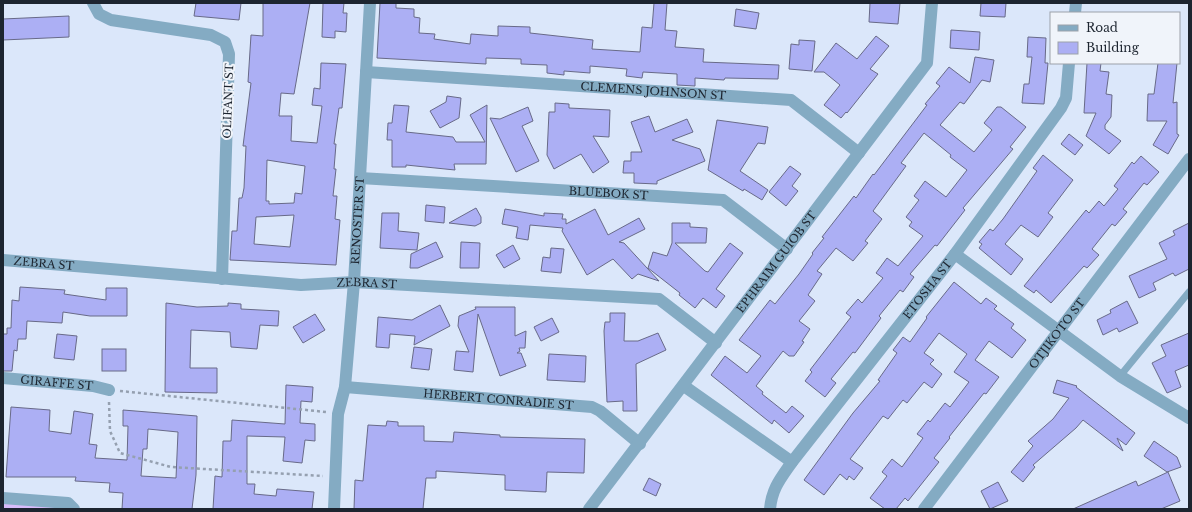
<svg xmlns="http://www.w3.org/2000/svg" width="1192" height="512" viewBox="0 0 1192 512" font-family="'Libre Baskerville',serif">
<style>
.green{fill:#d8bcfa}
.building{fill:#acaff4;stroke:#686a88;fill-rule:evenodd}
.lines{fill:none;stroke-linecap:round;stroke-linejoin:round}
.path{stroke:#95a0b0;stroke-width:2.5;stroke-dasharray:3 3;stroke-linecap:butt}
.lane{stroke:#84abc3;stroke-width:7}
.street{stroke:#84abc3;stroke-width:12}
.labels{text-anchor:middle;stroke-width:4;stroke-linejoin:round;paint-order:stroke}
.street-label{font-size:11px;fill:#1d2530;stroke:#f0f4fa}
</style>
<rect width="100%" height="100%" fill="#dbe7fa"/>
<polygon class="green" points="3,498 74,509 3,509"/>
<g class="building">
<polygon points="196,3 241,3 239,20 194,16"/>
<path d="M263,3H310L294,94L281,93L279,116H292L291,141L317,143L322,106L312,105L314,88L320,89L321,63L346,64L342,108H339L334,144H336L334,169H336L333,196H337L335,219L340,220L336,265L230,260L232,231H237L239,198H242L244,188L246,146H243L251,83L248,82L251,35L263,36ZM267,160L305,166L302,194L295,193L294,203L269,204V201H266ZM294,215L290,247L254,244L256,217Z"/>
<polygon points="323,3 344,3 343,13 347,13 346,32 335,31 335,38 322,37"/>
<polygon points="380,3 396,3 396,8 414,9 414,17 420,18 419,33 435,34 434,39 470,44 471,34 498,36 498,26 530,27 530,33 593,40 592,49 640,52 642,27 652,28 654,3 667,3 665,30 677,31 675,47 704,49 703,62 779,65 778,79 725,78 724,80 695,78 695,86 677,85 677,74 643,72 642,78 626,76 627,69 590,66 590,73 564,71 564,75 547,73 547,65 521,64 521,59 486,58 486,64 377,58"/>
<polygon points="870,3 900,3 898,24 869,22"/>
<polygon points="981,3 1006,3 1005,17 980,16"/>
<polygon points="736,9 759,13 756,29 734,26"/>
<polygon points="69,16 69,37 3,40 3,19"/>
<polygon points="951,30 980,32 979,50 950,48"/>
<polygon points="876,36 889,46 870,69 878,74 847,113 846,112 841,118 824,105 840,85 824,72 814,72 836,43 857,59"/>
<polygon points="1028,37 1046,38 1045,63 1048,63 1044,104 1022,103 1024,84 1029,84 1032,57 1027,57"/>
<polygon points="799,40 815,41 812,71 789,69 791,44 799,45"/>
<polygon points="975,57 994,60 990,82 982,80 964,104 960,102 940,125 974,152 992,130 984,123 997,107 1001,107 1026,127 1010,147 1013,149 963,208 965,210 937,246 935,245 910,274 914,277 903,292 900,290 879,316 881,318 855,353 853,352 831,379 836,383 825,397 805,381 812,372 810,370 851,317 846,313 858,299 862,303 883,278 876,273 887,258 898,266 923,236 909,226 912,222 906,217 919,200 914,196 925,181 946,197 967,170 950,157 951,155 924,133 901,163 906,166 873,211 882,219 865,241 868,243 853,261 836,248 817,271 822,274 808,295 815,301 799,321 810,329 802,341 804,342 794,356 789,356 783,351 756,386 763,392 762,394 786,413 792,406 804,416 789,433 774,420 772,424 711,375 725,356 747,373 761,356 739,340 770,300 775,304 799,274 813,254 812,253 824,238 822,237 854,196 856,198 873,174 874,175 927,105 925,104 940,86 936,83 949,67 970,83"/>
<polygon points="1087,63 1101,63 1100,71 1109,72 1106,94 1112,95 1111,117 1105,125 1105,129 1121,141 1109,154 1086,136 1096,113 1084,113"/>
<polygon points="1158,63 1177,63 1173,103 1177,102 1177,134 1179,135 1168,154 1153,145 1167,121 1147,121 1148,94 1154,94"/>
<polygon points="447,96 461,98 459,118 440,128 430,111 446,102"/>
<polygon points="555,103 569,104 569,108 610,110 609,137 593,136 609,162 593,173 581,154 554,169 547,155 549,112 555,112"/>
<polygon points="394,105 409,106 406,132 453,137 456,142 485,142 470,115 487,105 486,164 454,164 455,170 406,165 406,167 392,167 392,140 387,140 388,123 392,123"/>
<polygon points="528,107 533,121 522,126 539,161 516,172 490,118 500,119"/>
<polygon points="649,116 655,132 687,119 693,132 672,140 700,149 705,161 657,181 657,184 634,183 634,173 623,173 624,161 631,161 631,152 642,152 631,122"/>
<polygon points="717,120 768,127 765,144 758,143 740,171 768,190 762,200 744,189 743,191 708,170"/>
<polygon points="1069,134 1083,145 1075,155 1061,144"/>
<polygon points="1043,155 1073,180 1048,213 1053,217 1038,237 1021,225 1005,244 1023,259 1011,275 979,248 982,244 979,242 990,229 993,231 1003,219 1037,171 1033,168"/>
<polygon points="1141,156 1159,172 1147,185 1144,183 1123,209 1127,212 1115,226 1112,224 1092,249 1099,255 1087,268 1084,266 1051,303 1036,290 1034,293 1024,286 1086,210 1089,213 1099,201 1104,206 1118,189 1114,186 1132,162 1134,164"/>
<polygon points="790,166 801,174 792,186 798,191 786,206 769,192"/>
<polygon points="426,205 445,207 444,223 425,221"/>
<polygon points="476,208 481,217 481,223 475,226 449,223"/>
<polygon points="505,209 544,216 544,213 563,214 562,219 566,219 566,224 595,209 608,235 639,218 645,229 619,242 624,243 659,281 638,274 632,279 613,259 587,275 562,231 563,228 530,225 528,240 516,238 518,227 502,224"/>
<polygon points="382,213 399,213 398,231 419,233 417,250 380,248"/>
<polygon points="672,223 690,223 690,227 707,228 706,243 675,243 705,271 708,272 730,243 743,253 716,289 725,296 716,308 703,298 695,308 679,295 680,293 648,268 653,252 667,256 672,243"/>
<polygon points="1189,223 1189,269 1175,276 1173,273 1153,283 1156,290 1139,298 1129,276 1167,259 1159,243 1175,235 1173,231"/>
<polygon points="436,242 443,257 418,268 410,268 411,254"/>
<polygon points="461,242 480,243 479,268 460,268"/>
<polygon points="513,245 520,259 504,268 496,255"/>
<polygon points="551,248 564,249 561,273 541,271 543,257 550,258"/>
<polygon points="954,282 981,304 986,298 997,306 994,309 1014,324 1011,328 1026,340 1012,358 989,341 975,360 999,377 986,394 984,393 949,437 950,438 934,458 939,462 908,501 905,498 896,509 885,509 870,498 887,476 882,472 892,459 902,467 923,438 917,434 928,420 930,422 945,403 950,407 969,382 954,372 967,354 939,333 924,353 934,360 930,364 942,374 932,388 924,382 907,403 903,400 888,419 883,416 850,459 863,468 854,480 849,476 847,480 840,474 824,495 804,480 853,413 880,381 878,380 897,353 893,350 903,337 910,342 927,318 926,317"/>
<polygon points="20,287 65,290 64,294 106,300 106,288 127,288 127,316 90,316 63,312 62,323 27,321 26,339 18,339 17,351 14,350 12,371 3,371 3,334 7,334 7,328 11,328 12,300 19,301"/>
<polygon points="1127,301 1138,323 1119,332 1117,328 1103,335 1097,320 1111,313 1110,310"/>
<polygon points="166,303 197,307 228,306 228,303 241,304 241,309 279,311 278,326 260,325 257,349 231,347 230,332 191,330 190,368 217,368 217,393 165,392"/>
<polygon points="440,305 450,326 414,345 415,336 390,334 389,348 376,347 378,317 412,320"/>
<polygon points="475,307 515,307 515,336 526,331 525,348 519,348 520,351 517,353 521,353 526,366 500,376 478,314 473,372 454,370 456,351 469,352 458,326 459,316 476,309"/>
<polygon points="610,313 625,313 624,341 638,341 658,333 666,350 636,364 637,411 623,411 623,401 607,402 604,331 605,322 610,322"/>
<polygon points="315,314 325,330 303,343 293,327"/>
<polygon points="552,318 559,332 541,341 534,327"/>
<polygon points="1189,333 1189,365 1175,371 1181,387 1167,393 1152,363 1166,356 1161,345"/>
<polygon points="57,334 77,336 74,360 54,358"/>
<polygon points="414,347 432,349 429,370 411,368"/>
<rect x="102" y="349" width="24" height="22"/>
<polygon points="549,354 586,356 585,382 547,380"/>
<polygon points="1057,380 1077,386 1076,387 1135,433 1126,445 1117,438 1123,451 1083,420 1076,428 1033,465 1035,467 1023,482 1011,472 1033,446 1028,441 1053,419 1069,398 1053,393"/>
<polygon points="286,385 313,387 312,402 301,401 300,423 315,424 315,441 305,440 302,463 283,461 285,437 247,436 247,484 255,484 254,494 276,496 277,489 314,492 312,509 213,509 215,476 222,477 223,441 231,441 232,420 285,424"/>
<path d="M11,407L50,410L49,431L71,434L74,411L93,414L89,444L97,445L95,458L127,460L128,426H123V410L197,416L196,475L192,509H122L123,493L109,492L110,483L75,481L76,477H6ZM148,429L178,432L176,478L141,476L143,449H147Z"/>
<polygon points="387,421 398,422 398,426 424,426 424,441 453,442 454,432 500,435 500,437 585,439 584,473 547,472 546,492 505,490 505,475 436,471 436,478 426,478 423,509 354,509 355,480 363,481 368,425 386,426"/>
<polygon points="1154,441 1177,457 1181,467 1167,472 1144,456"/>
<polygon points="1168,472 1180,501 1161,509 1073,509 1136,481 1138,486"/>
<polygon points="649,478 661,484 656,496 643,490"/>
<polygon points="998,482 1008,501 990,509 981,491"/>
</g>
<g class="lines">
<g class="path">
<polyline points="120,391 326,412"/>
<polyline points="109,402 110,431 120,453 171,467 323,476"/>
</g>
<polyline class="lane" points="1120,376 1189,292"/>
<g class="street">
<polyline points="93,3 99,14 111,20 211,35 225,42 229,54 222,279"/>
<polyline points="1075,13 1076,3"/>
<path id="s1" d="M366,72L791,100L859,153"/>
<path id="s2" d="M360,178L723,200L787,249"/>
<polyline points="955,254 1120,376 1189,418"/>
<path id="s3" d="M3,260L301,285L354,282L659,299L716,343"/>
<path id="s4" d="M3,378L93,386L109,390"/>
<polyline points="684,386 792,462"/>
<path id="s5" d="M345,387L592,407L600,411L640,444"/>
<polyline points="3,498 68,503 74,509"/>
<path id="s6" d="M334,509L338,414L345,387L354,282L370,3"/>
<path id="s7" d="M589,509L927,63L932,3"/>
<path id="s8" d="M770,509C772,488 781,478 792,462L955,254L1061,108L1066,98L1069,63"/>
<path id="s9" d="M924,509L1189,159"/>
</g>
</g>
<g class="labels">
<g class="street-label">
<text dy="4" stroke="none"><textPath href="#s1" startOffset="288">CLEMENS JOHNSON ST</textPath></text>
<text transform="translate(228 101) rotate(-88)" y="4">OLIFANT ST</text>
<text dy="4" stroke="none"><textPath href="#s2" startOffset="249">BLUEBOK ST</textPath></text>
<text dy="4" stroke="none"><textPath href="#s6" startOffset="290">RENOSTER ST</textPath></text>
<text dy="4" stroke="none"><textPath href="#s7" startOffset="310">EPHRAIM GUIOB ST</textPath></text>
<text dy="4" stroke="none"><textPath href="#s3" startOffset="41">ZEBRA ST</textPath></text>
<text dy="4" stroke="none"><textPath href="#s3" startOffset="365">ZEBRA ST</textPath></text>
<text dy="4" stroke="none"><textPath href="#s8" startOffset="272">ETOSHA ST</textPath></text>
<text dy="4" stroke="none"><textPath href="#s9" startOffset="220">OTJIKOTO ST</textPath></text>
<text dy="4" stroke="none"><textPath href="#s4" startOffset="54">GIRAFFE ST</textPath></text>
<text dy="4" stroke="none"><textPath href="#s5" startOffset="154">HERBERT CONRADIE ST</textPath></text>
</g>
</g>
<rect width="1192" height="512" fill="none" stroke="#1d2530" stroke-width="8"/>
<rect x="1050" y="12" width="130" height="52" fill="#f0f4fa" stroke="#9ca1a9"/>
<rect x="1058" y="25" width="20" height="6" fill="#84abc3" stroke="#9ca1a9"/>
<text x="1086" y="32" font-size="12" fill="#1d2530">Road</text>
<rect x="1058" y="42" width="20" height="12" fill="#acaff4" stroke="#9ca1a9"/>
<text x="1086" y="52" font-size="12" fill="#1d2530">Building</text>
</svg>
